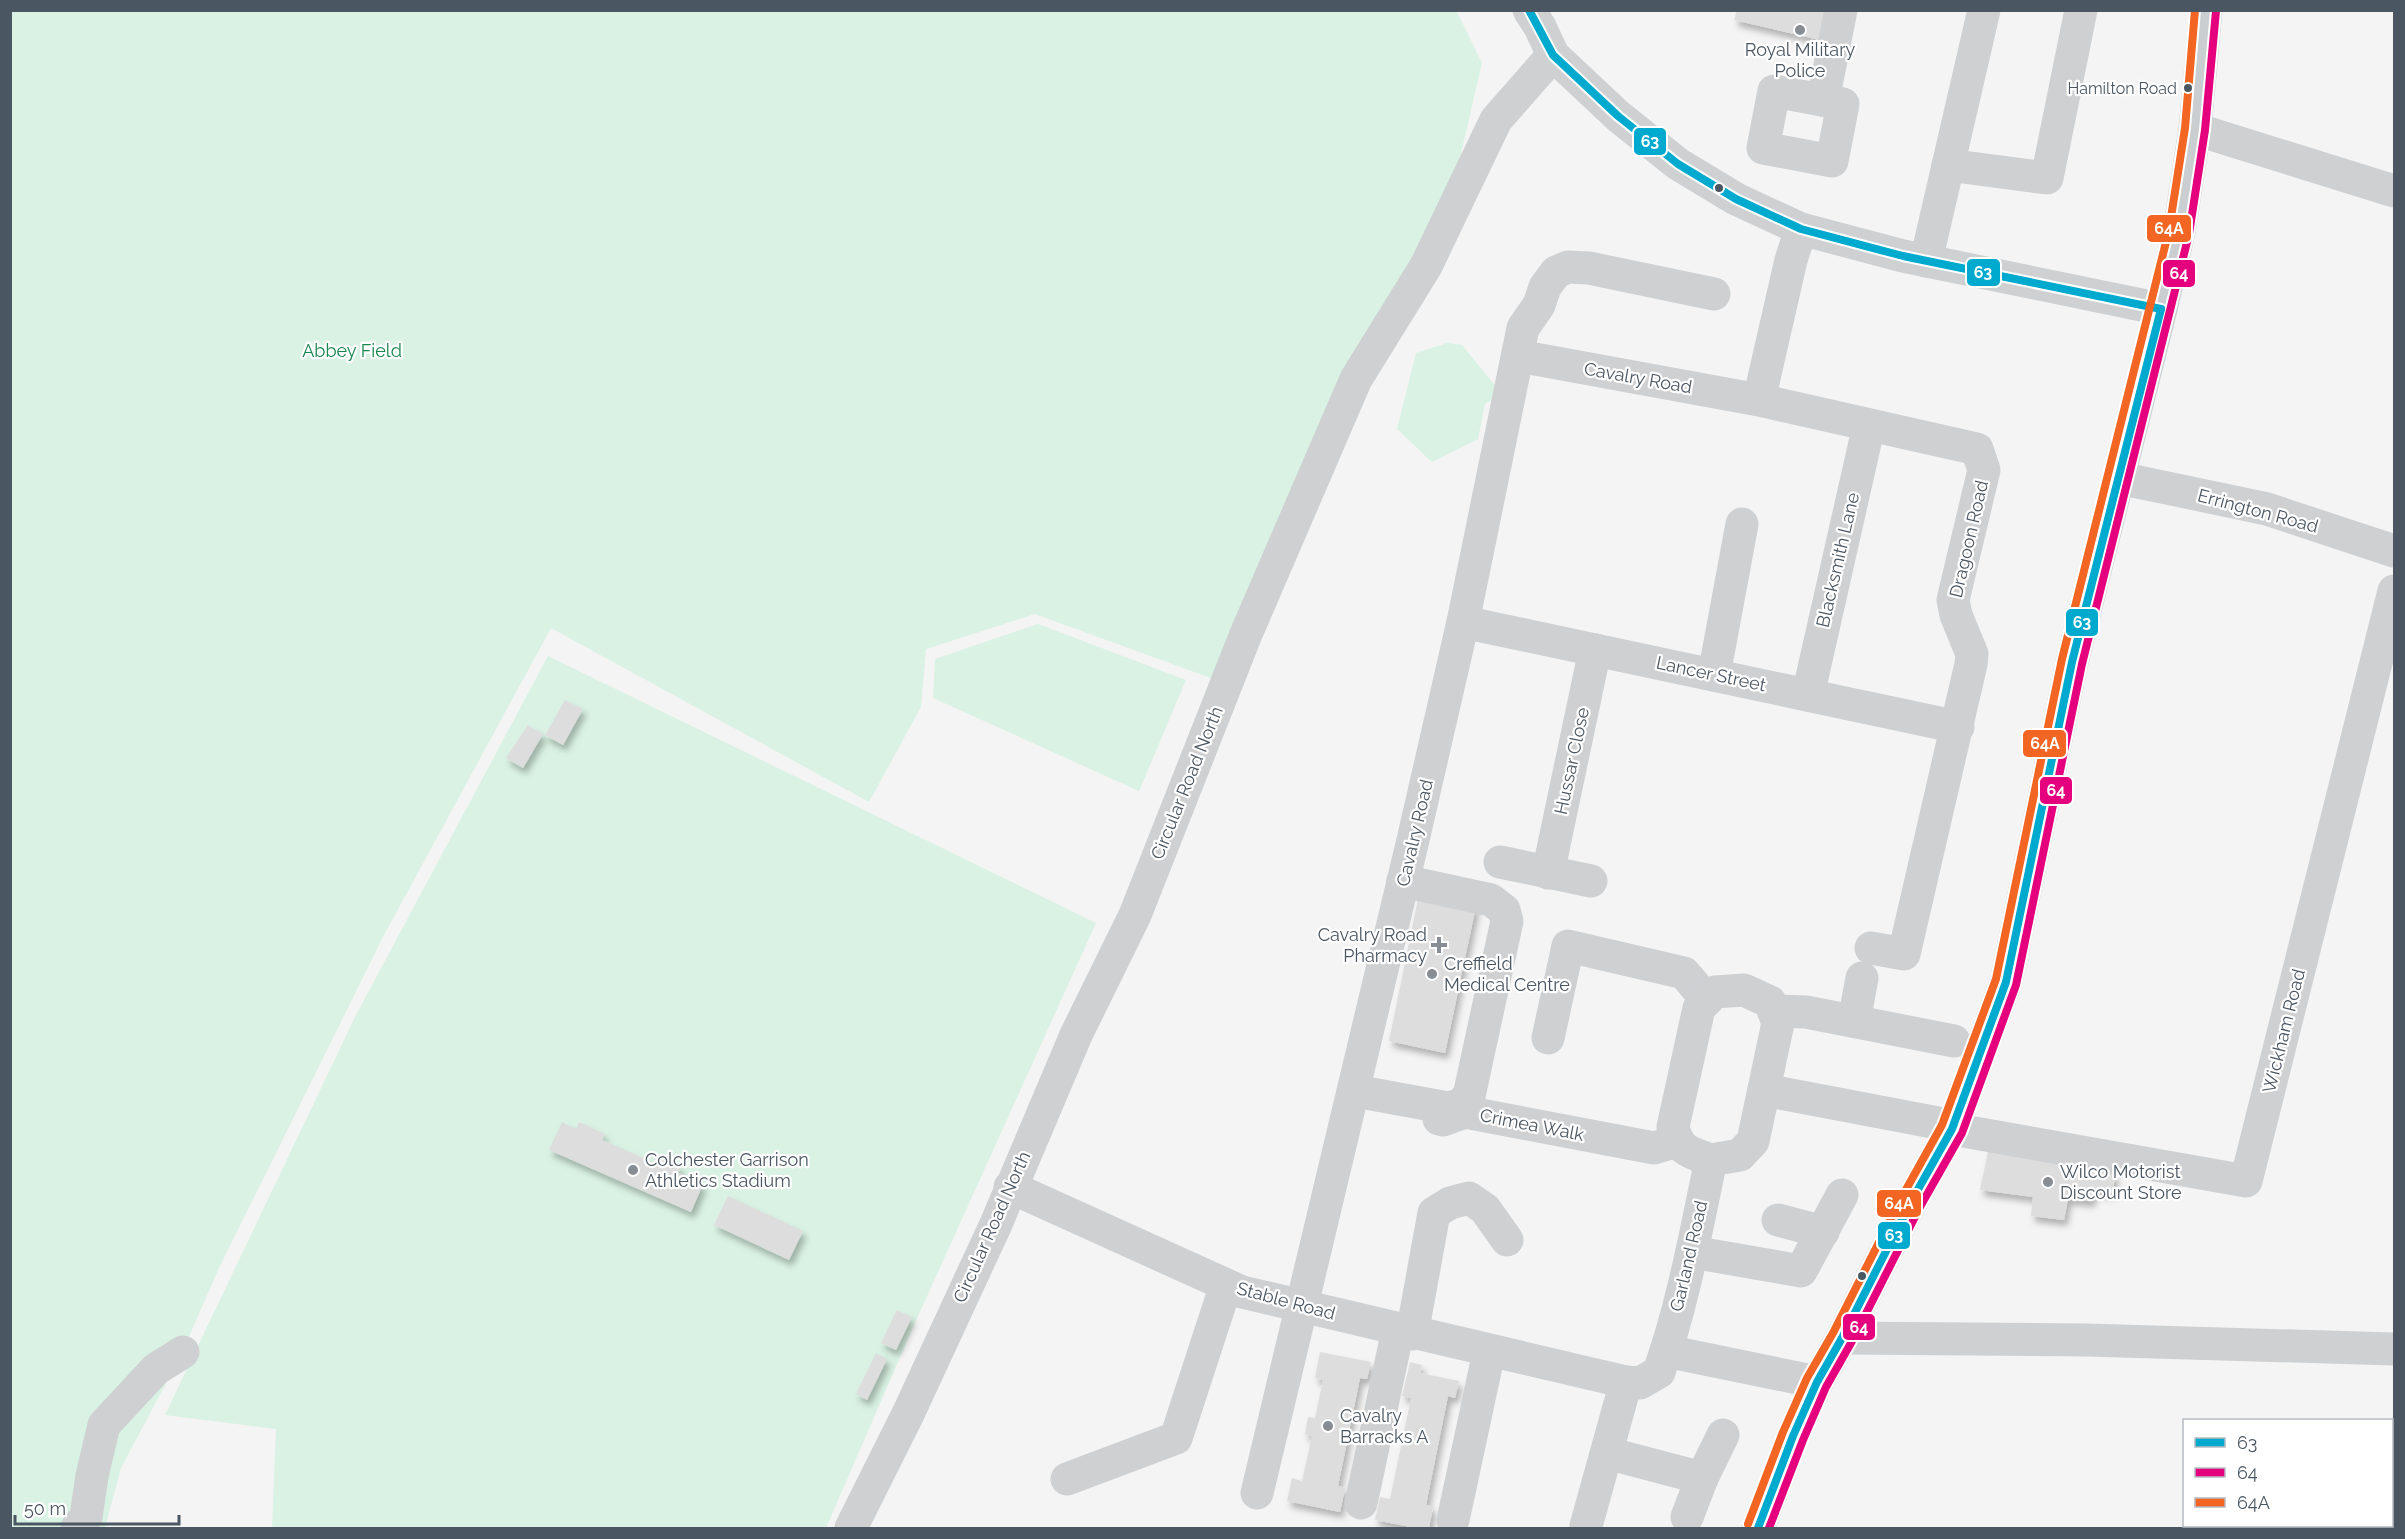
<svg xmlns="http://www.w3.org/2000/svg" width="2405" height="1539" viewBox="0 0 2405 1539" font-family="Raleway,sans-serif">
<style>
.green{fill:#d9f2e3}
.building{fill:#ddddde;filter:url(#shadow)}
.lines{fill:none;stroke-linecap:round;stroke-linejoin:round}
.minor{stroke:#ced0d2;stroke-width:33}
.major{stroke:#caced1;stroke-width:33}
.bus-1-casing{stroke:#fff;stroke-width:12}
.bus-2-casing{stroke:#fff;stroke-width:12}
.bus-3-casing{stroke:#fff;stroke-width:12}
.bus-1{stroke:#00a9ce;stroke-width:8}
.bus-2{stroke:#e5007d;stroke-width:8}
.bus-3{stroke:#f26522;stroke-width:8}
.poi-dot{fill:#868d94;stroke:#fff;stroke-width:2}
.bus-dot{fill:#4a5661;stroke:#fff;stroke-width:2}
.labels{text-anchor:middle;stroke-width:4.5;stroke-linejoin:round;paint-order:stroke}
.bus-label{font-size:16px;fill:#4a5661;stroke:#fff;text-anchor:end}
.poi-label{font-size:18px;fill:#4a5661;stroke:#fff;text-anchor:start}
.park-label{font-size:18px;fill:#17864f;stroke:#fff}
.street-label{font-size:18px;fill:#4a5661;stroke:#fff}
.line-badge{stroke:#fff;stroke-width:2}
.badge-label{font-size:16px;text-anchor:middle;font-weight:bold;fill:#fff}
</style>
<defs>
<filter id="shadow"><feDropShadow dx="3.5" dy="6" stdDeviation="3" flood-color="#0004"/></filter>
</defs>
<rect width="100%" height="100%" fill="#f4f4f4"/>
<g class="green">
<polygon points="1456,10 1482,63 1443,231 1230,685 1035,614 926,649 921,707 869,802 551,628 384,935 219,1268 180,1357 121,1468 105,1528 11,1528 10,11"/>
<polygon points="1447,343 1462,345 1497,388 1494,399 1485,404 1478,439 1432,462 1397,429 1416,353"/>
<polygon points="1038,624 1186,680 1139,791 933,698 935,659"/>
<polygon points="548,656 1096,923 914,1325 826,1528 272,1528 276,1429 165,1415 356,1015"/>
</g>
<g class="building">
<polygon points="1737,10 1827,10 1820,40 1734,20"/>
<polygon points="565,700 583,709 563,745 545,735"/>
<polygon points="528,725 543,734 523,768 506,758"/>
<polygon points="1419,894 1476,906 1445,1053 1389,1041"/>
<polygon points="562,1122 576,1129 579,1122 605,1134 602,1140 653,1162 656,1156 681,1167 678,1173 703,1184 691,1212 549,1150"/>
<polygon points="1988,1151 2115,1173 2113,1193 2093,1191 2092,1201 2068,1199 2064,1220 2031,1216 2033,1197 1980,1190"/>
<polygon points="728,1196 803,1231 789,1260 714,1225"/>
<polygon points="897,1310 912,1317 896,1350 881,1343"/>
<polygon points="1320,1352 1371,1362 1367,1379 1360,1378 1338,1486 1345,1488 1340,1512 1287,1501 1292,1478 1302,1481 1312,1436 1305,1434 1308,1417 1315,1418 1323,1380 1315,1378"/>
<polygon points="876,1353 887,1359 867,1400 856,1394"/>
<polygon points="1410,1362 1422,1365 1420,1373 1459,1381 1455,1398 1448,1396 1426,1505 1433,1507 1429,1528 1416,1528 1375,1520 1380,1497 1390,1499 1411,1398 1402,1396"/>
<polygon points="2392,1495 2394,1495 2394,1528 2365,1528 2366,1526 2392,1526"/>
</g>
<g class="lines">
<g class="minor">
<polyline points="1529,10 1540,27 1553,55 1618,116 1678,164 1736,199 1801,229 1903,256 2161,309"/>
<polygon points="1774,91 1843,104 1832,161 1763,148"/>
<polyline points="1823,100 1841,10"/>
<polyline points="2195,129 2394,191"/>
<polyline points="1948,165 2047,178 2081,10"/>
<polyline points="1926,261 1984,10"/>
<polyline points="1518,356 1759,400 1977,449 1984,470 1953,600 1956,615 1972,654 1971,664 1904,954 1871,948"/>
<polyline points="1759,400 1791,260 1801,229"/>
<polyline points="2119,478 2267,509 2394,551"/>
<polyline points="1463,622 1958,727"/>
<polyline points="1714,675 1742,524"/>
<polyline points="1808,695 1869,425"/>
<polyline points="1500,862 1591,881"/>
<polyline points="1548,873 1595,650"/>
<polyline points="1774,1011 1806,1012 1954,1041"/>
<polyline points="1854,1021 1862,978"/>
<polyline points="1548,1038 1568,946 1684,973 1707,1000"/>
<polyline points="1764,1090 1938,1123 1952,1129 2246,1181 2394,591"/>
<polyline points="1355,1091 1448,1108 1460,1105 1469,1096 1507,921 1504,910 1491,900 1403,881"/>
<polyline points="1439,1119 1443,1120 1465,1112 1654,1148 1677,1141"/>
<path d="M1010,1187L1242,1292L1626,1382L1640,1383L1659,1372C1683,1304 1696,1231 1711,1160C1689,1152 1679,1151 1673,1127L1699,1008L1715,992L1744,990L1770,1002L1778,1023L1753,1141L1740,1155L1711,1160"/>
<polyline points="1778,1220 1823,1232"/>
<polyline points="1692,1252 1801,1271 1842,1195"/>
<polyline points="1412,1334 1434,1213 1450,1203 1469,1198 1485,1209 1507,1240"/>
<polyline points="1842,1338 2087,1340 2394,1349"/>
<polyline points="1666,1351 1817,1382"/>
<polyline points="1607,1453 1702,1478"/>
<polyline points="1067,1479 1176,1438 1226,1285"/>
<polyline points="1257,1493 1413,840 1463,622 1523,328 1539,305 1545,287 1556,272 1568,267 1589,268 1714,294"/>
<polyline points="1361,1503 1398,1330"/>
<polyline points="1687,1517 1702,1478 1723,1435"/>
<polyline points="1453,1520 1489,1352"/>
<polyline points="1586,1526 1626,1382"/>
<polyline points="77,1528 86,1517 92,1476 104,1425 156,1369 183,1352"/>
<polyline points="851,1528 908,1414 996,1224 1076,1035 1135,915 1246,634 1356,379 1426,266 1496,120 1553,55"/>
</g>
<polyline class="major" points="1758,1528 1793,1436 1817,1382 1842,1338 1912,1200 1952,1129 2006,982 2072,662 2161,309 2179,232 2195,129 2206,10"/>
<defs>
<g id="bus-1">
<polyline points="1529,10 1553,55 1618,116 1678,164 1736,199 1801,229 1903,256 2161,309"/>
<polyline points="1758,1528 1793,1436 1817,1382 1842,1338 1912,1200 1952,1129 2006,982 2072,662 2161,309"/>
</g>
<polyline id="bus-2" points="1769,1528 1803,1440 1826,1387 1851,1343 1921,1205 1962,1133 2016,985 2082,664 2189,234 2205,130 2216,11"/>
<polyline id="bus-3" points="1748,1524 1783,1432 1807,1378 1833,1333 1903,1195 1942,1125 1996,979 2062,659 2169,230 2185,128 2195,10"/>
</defs>
<use href="#bus-1" class="bus-1-casing"/>
<use href="#bus-2" class="bus-2-casing"/>
<use href="#bus-3" class="bus-3-casing"/>
<use href="#bus-1" class="bus-1"/>
<use href="#bus-2" class="bus-2"/>
<use href="#bus-3" class="bus-3"/>
</g>
<g class="poi-dot">
<circle cx="1800" cy="30" r="6"/>
<path d="M1436 936h6v6h6v6h-6v6h-6v-6h-6v-6h6z"/>
<circle cx="1432" cy="974" r="6"/>
<circle cx="633" cy="1170" r="6"/>
<circle cx="2048" cy="1182" r="6"/>
<circle cx="1328" cy="1426" r="6"/>
</g>
<g class="bus-dot">
<circle cx="2188" cy="88" r="5"/>
<circle cx="1719" cy="188" r="5"/>
<circle cx="1862" cy="1276" r="5"/>
</g>
<g class="labels">
<g class="bus-label">
<text x="2177" y="94">Hamilton Road</text>
</g>
<g class="poi-label">
<text x="1800" y="56" text-anchor="middle">Royal Military<tspan x="1800" dy="21">Police</tspan></text>
<text x="1427" y="941" text-anchor="end">Cavalry Road<tspan x="1427" dy="21">Pharmacy</tspan></text>
<text x="1444" y="970">Creffield<tspan x="1444" dy="21">Medical Centre</tspan></text>
<text x="645" y="1166">Colchester Garrison<tspan x="645" dy="21">Athletics Stadium</tspan></text>
<text x="2060" y="1178">Wilco Motorist<tspan x="2060" dy="21">Discount Store</tspan></text>
<text x="1340" y="1422">Cavalry<tspan x="1340" dy="21">Barracks A</tspan></text>
</g>
<g class="park-label">
<text x="352" y="357">Abbey Field</text>
</g>
<g class="street-label">
<text transform="translate(1638 378) rotate(10)" y="6">Cavalry Road</text>
<text transform="translate(2258 511) rotate(15)" y="6">Errington Road</text>
<text transform="translate(1969 539) rotate(-77)" y="6">Dragoon Road</text>
<text transform="translate(1838 560) rotate(-77)" y="6">Blacksmith Lane</text>
<text transform="translate(1711 674) rotate(12)" y="6">Lancer Street</text>
<text transform="translate(1572 761) rotate(-78)" y="6">Hussar Close</text>
<text transform="translate(1187 783) rotate(-68)" y="6">Circular Road North</text>
<text transform="translate(1415 833) rotate(-77)" y="6">Cavalry Road</text>
<text transform="translate(2284 1031) rotate(-76)" y="6">Wickham Road</text>
<text transform="translate(1532 1125) rotate(11)" y="6">Crimea Walk</text>
<text transform="translate(992 1227) rotate(-66)" y="6">Circular Road North</text>
<text transform="translate(1689 1256) rotate(-77)" y="6">Garland Road</text>
<text transform="translate(1286 1301) rotate(15)" y="6">Stable Road</text>
</g>
</g>
<g class="line-badge">
<rect x="1633" y="127" width="34" height="29" rx="6" fill="#00a9ce"/>
<rect x="2146" y="214" width="46" height="29" rx="6" fill="#f26522"/>
<rect x="1966" y="258" width="35" height="29" rx="6" fill="#00a9ce"/>
<rect x="2162" y="259" width="34" height="29" rx="6" fill="#e5007d"/>
<rect x="2065" y="608" width="34" height="29" rx="6" fill="#00a9ce"/>
<rect x="2022" y="729" width="45" height="29" rx="6" fill="#f26522"/>
<rect x="2039" y="776" width="34" height="29" rx="6" fill="#e5007d"/>
<rect x="1876" y="1189" width="46" height="29" rx="6" fill="#f26522"/>
<rect x="1877" y="1221" width="34" height="29" rx="6" fill="#00a9ce"/>
<rect x="1842" y="1313" width="34" height="28" rx="6" fill="#e5007d"/>
</g>
<g class="badge-label">
<text x="1650" y="147">63</text>
<text x="2169" y="234">64A</text>
<text x="1983" y="278">63</text>
<text x="2179" y="279">64</text>
<text x="2082" y="628">63</text>
<text x="2045" y="749">64A</text>
<text x="2056" y="796">64</text>
<text x="1899" y="1209">64A</text>
<text x="1894" y="1241">63</text>
<text x="1859" y="1333">64</text>
</g>
<rect width="2405" height="1539" fill="none" stroke="#4a5661" stroke-width="24"/>
<rect x="2183" y="1419" width="210" height="108" fill="#ffffff" stroke="#b7bbc0" stroke-width="1.5"/>
<rect x="2195" y="1438" width="30" height="9" fill="#00a9ce" stroke="#b7bbc0" stroke-width="1.5"/>
<text x="2237" y="1449" font-size="18" fill="#4a5661">63</text>
<rect x="2195" y="1468" width="30" height="9" fill="#e5007d" stroke="#b7bbc0" stroke-width="1.5"/>
<text x="2237" y="1479" font-size="18" fill="#4a5661">64</text>
<rect x="2195" y="1498" width="30" height="9" fill="#f26522" stroke="#b7bbc0" stroke-width="1.5"/>
<text x="2237" y="1509" font-size="18" fill="#4a5661">64A</text>
<path d="M15 1515v9h164v-9" fill="none" stroke="#4a5661" stroke-width="3"/>
<text x="24" y="1515" font-size="18" fill="#4a5661" stroke="#ffffff" stroke-width="4.5" paint-order="stroke">50 m</text>
</svg>
